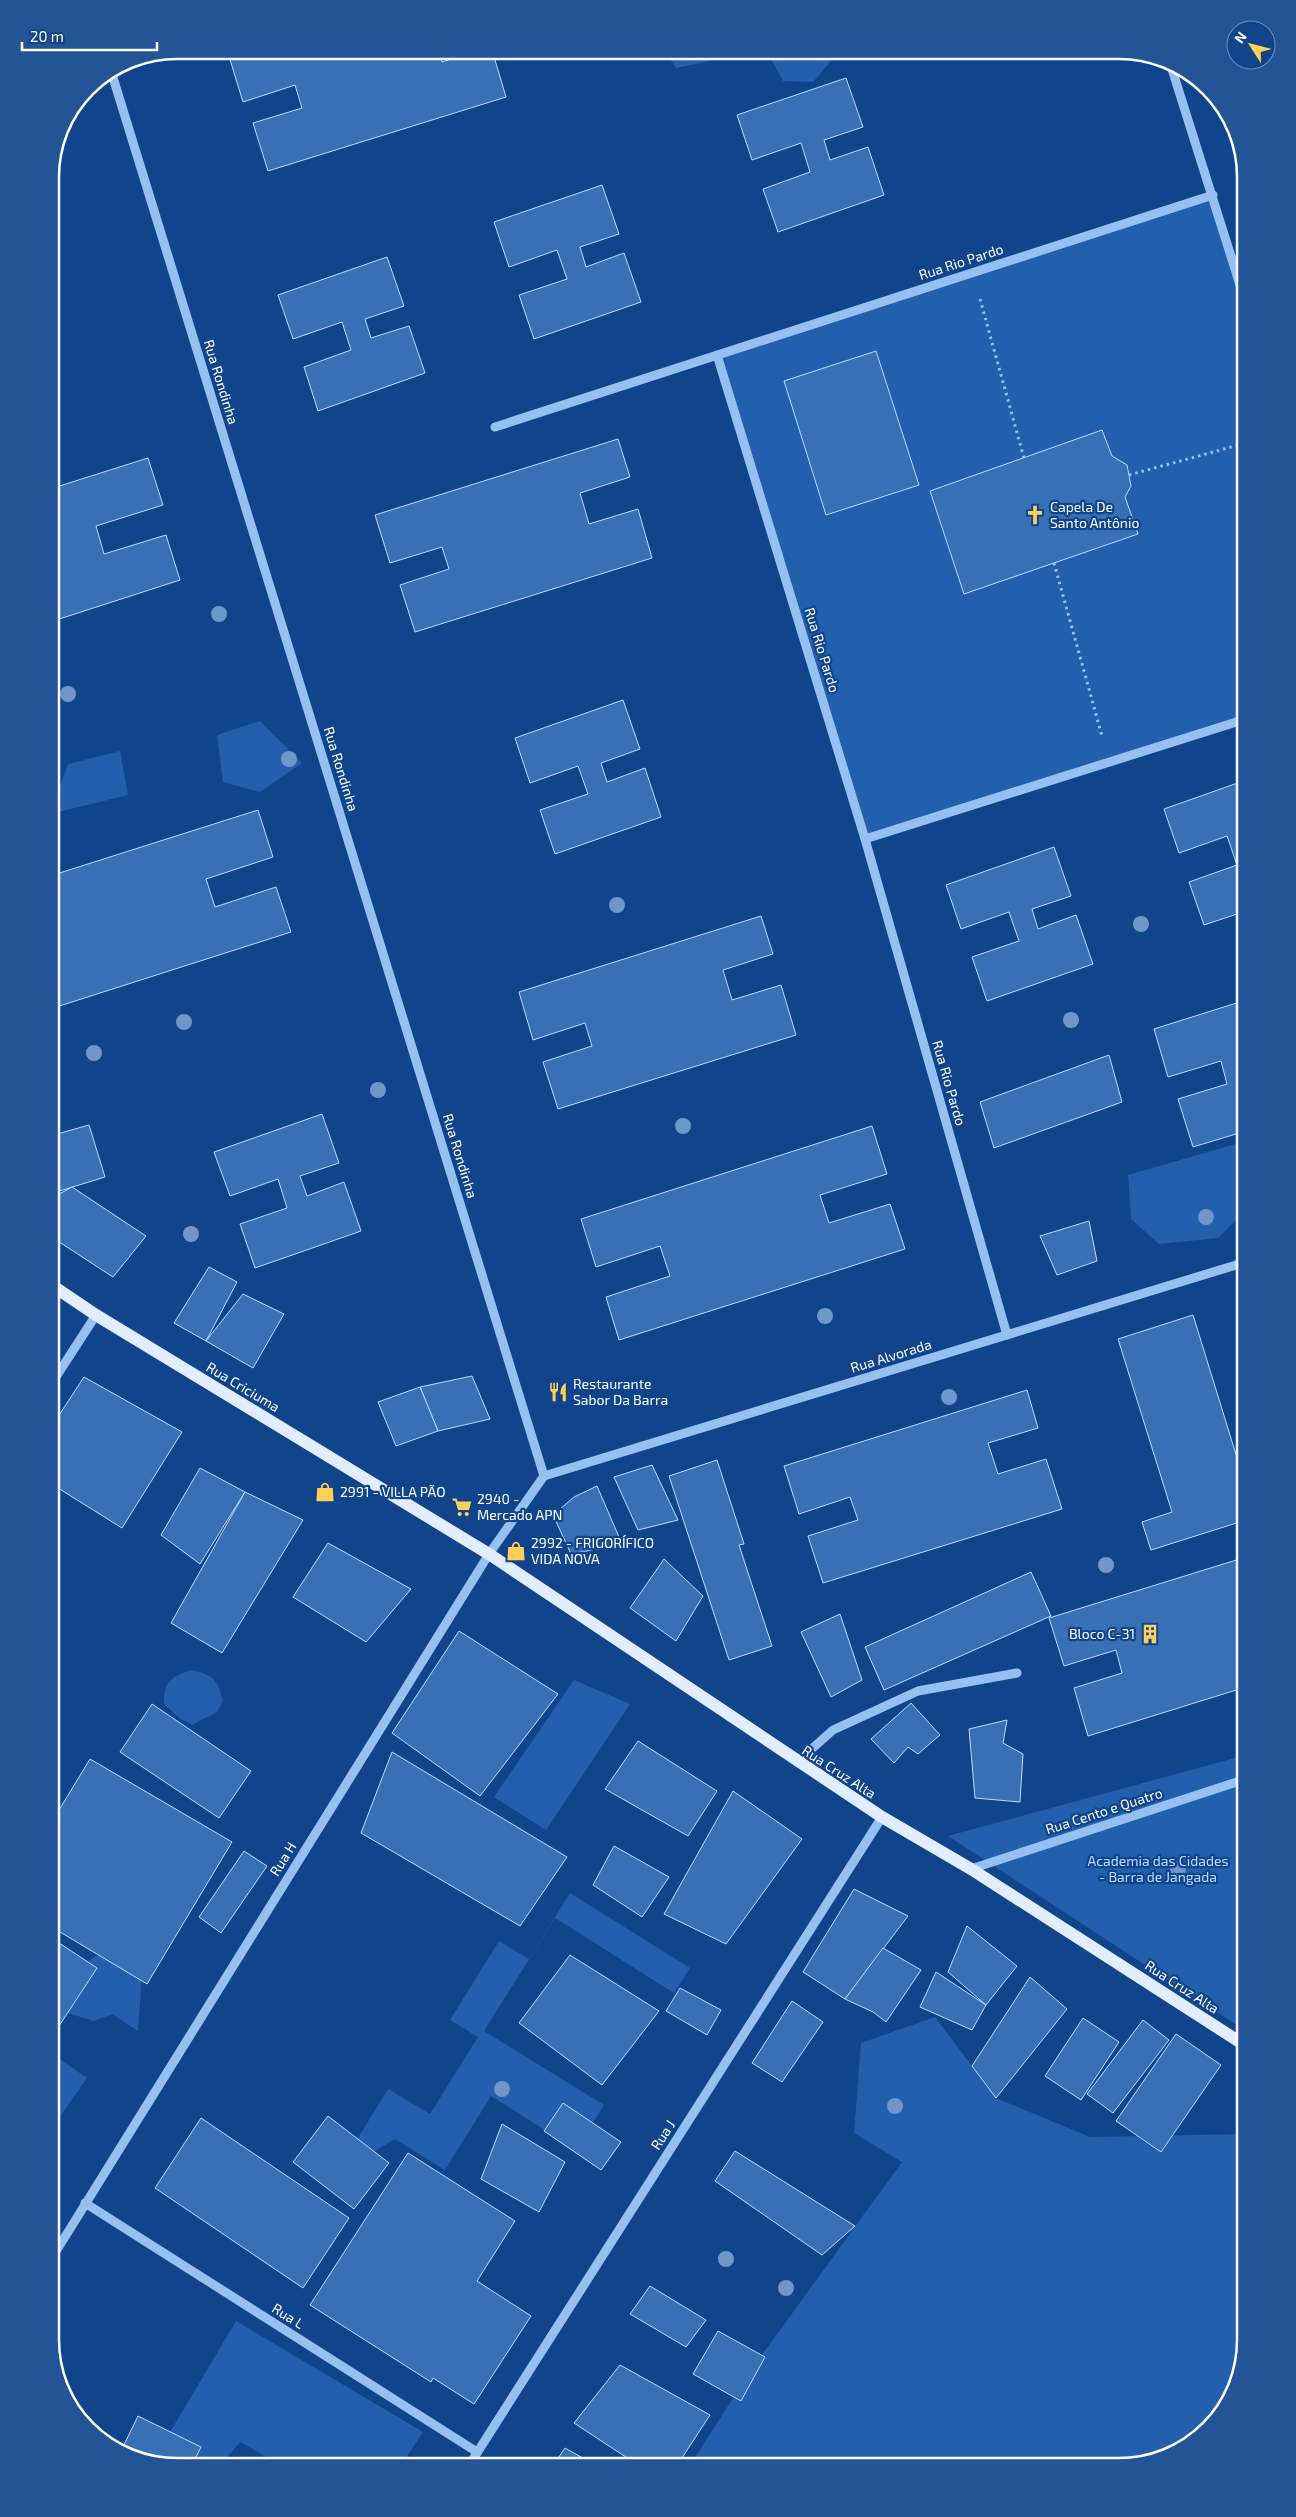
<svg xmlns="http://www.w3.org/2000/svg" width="1296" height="2517" viewBox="0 0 1296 2517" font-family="'Exo 2',sans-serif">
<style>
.green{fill:#225fac}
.building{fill:#3870b6;stroke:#bedafd}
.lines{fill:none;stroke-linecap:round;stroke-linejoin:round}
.path{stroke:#97c0f2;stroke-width:3;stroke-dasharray:2.5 4;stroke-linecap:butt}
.minor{stroke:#97c0f2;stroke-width:9}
.major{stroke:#e2edff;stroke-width:12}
.tree{fill:#7097ca}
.labels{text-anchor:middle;stroke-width:4.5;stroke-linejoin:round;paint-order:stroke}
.street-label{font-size:14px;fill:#fff;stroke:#10458c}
.poi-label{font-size:14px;fill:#fff;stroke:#10458c;text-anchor:start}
.park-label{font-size:14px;fill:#bedafd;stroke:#10458c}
.rim{fill:none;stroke:#fff;stroke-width:2.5}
</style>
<rect width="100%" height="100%" fill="#10458c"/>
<g class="green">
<polygon points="664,50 717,50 710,61 676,68"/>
<polygon points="766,50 840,50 813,82 783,81"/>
<polygon points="1213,195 1246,304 1246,719 865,839 717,355"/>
<polygon points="260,721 302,763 260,792 223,782 217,735"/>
<polygon points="120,751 128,795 50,814 68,764"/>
<polygon points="1246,1141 1246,1210 1218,1238 1159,1244 1131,1219 1128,1175"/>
<path d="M191,1670C214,1675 217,1679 223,1701L217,1712L192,1725L179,1718L164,1704C163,1682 171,1677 191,1670Z"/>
<polygon points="574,1680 630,1704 546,1830 494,1797"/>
<polygon points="1246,1755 1246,2031 948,1836"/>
<polygon points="570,1893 690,1968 674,1993 555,1918 484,2031 604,2105 576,2150 491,2096 445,2170 395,2139 371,2153 350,2151 388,2089 430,2114 478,2037 450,2020 499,1941 529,1959"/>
<polygon points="108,1948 142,1974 138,2031 112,2014 94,2021 61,2011 74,1971"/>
<polygon points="935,2017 996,2098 1090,2137 1246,2134 1246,2341 1225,2411 1168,2457 1119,2467 689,2467 751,2370 902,2162 854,2133 861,2043"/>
<polygon points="50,2052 87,2078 55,2124 50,2121"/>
<polygon points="236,2321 423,2432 400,2467 284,2467 240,2442 219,2467 169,2467 153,2461"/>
</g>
<g class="building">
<polygon points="239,50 438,50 442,62 480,50 492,50 506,97 268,171 253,123 302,108 295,85 243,102 228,53"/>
<polygon points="846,78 863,127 824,140 830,160 868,147 884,195 778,232 763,189 810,172 801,143 752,160 737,115"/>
<polygon points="602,185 619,234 580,247 586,267 624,253 641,302 534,339 519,295 567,279 557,250 509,267 494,222"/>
<polygon points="50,225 55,241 50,243"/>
<polygon points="387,257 404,306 365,319 371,338 409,326 425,373 318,411 304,367 351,350 342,322 293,339 278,295"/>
<polygon points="876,351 919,485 826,515 784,381"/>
<polygon points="1102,430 1112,456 1127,465 1131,486 1125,497 1138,534 964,594 930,491"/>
<polygon points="618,439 630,477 580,493 589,524 638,509 652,558 415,632 400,585 449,569 442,547 390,563 375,515"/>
<polygon points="148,458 163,505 96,526 104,554 166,535 180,580 50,622 50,489"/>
<polygon points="623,700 640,749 601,763 607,782 645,768 661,817 555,854 540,810 588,794 578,766 530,783 515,738"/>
<polygon points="1246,780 1246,911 1204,925 1189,882 1237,865 1227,836 1179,853 1164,809"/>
<polygon points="258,810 273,857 206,879 215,907 276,887 291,932 50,1009 50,962 56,960 50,940 50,876"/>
<polygon points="1054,847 1071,896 1032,909 1038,929 1076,915 1093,964 987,1001 972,957 1019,941 1009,912 961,929 946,885"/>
<polygon points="761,916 773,954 723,970 732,1000 781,985 796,1035 558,1109 543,1062 592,1046 585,1023 533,1040 519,992"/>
<polygon points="1246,1000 1246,1131 1193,1147 1178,1099 1227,1084 1221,1061 1168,1077 1154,1029"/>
<polygon points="1109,1055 1122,1102 994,1148 980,1102"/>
<polygon points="322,1114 339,1163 300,1176 307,1196 344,1182 361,1231 255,1268 240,1224 287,1208 278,1179 230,1196 214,1152"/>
<polygon points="89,1125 105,1177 50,1194 50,1136"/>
<polygon points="872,1126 887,1174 820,1195 829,1223 890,1204 905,1249 619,1340 606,1297 670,1276 660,1246 596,1267 581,1219"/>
<polygon points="72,1187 146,1236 113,1277 50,1236 50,1199"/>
<polygon points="1089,1221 1097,1261 1057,1275 1040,1236"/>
<polygon points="209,1267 237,1282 206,1341 174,1323"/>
<polygon points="243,1294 284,1314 253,1368 206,1341"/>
<polygon points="1193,1315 1246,1487 1246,1520 1151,1550 1142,1522 1172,1512 1118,1339"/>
<polygon points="472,1376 490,1419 438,1431 420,1387"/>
<polygon points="84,1377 182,1432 122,1528 50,1483 50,1429"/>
<polygon points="420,1387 438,1431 396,1446 378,1402"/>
<polygon points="1027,1390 1038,1428 988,1443 998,1474 1046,1459 1062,1509 823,1583 808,1536 858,1520 850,1497 799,1514 784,1466"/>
<polygon points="717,1460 744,1544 739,1545 772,1646 729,1660 669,1476"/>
<polygon points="652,1465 678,1520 638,1530 614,1477"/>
<polygon points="200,1468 245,1492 200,1564 161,1535"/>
<polygon points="597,1486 622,1544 571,1554 553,1515 574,1497"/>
<polygon points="245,1492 303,1520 222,1653 171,1623"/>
<polygon points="328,1543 411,1589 366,1642 293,1597"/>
<polygon points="1246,1557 1246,1687 1088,1736 1074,1688 1122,1673 1116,1650 1064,1666 1049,1618"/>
<polygon points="664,1559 703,1596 676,1641 630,1608"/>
<polygon points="1031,1572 1051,1616 884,1690 865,1647"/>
<polygon points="840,1614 862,1680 831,1697 801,1632"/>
<polygon points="459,1631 558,1694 480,1796 392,1733"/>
<polygon points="911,1703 940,1735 918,1754 908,1747 894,1763 871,1739"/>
<polygon points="152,1704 251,1771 219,1818 120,1752"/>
<polygon points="1007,1720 1003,1743 1023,1754 1020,1802 975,1798 969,1729"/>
<polygon points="638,1741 717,1791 688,1836 605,1789"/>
<polygon points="392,1752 567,1857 520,1926 361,1833"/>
<polygon points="90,1759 232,1842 147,1984 50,1926 50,1825"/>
<polygon points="733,1791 802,1839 726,1944 664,1914"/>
<polygon points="614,1846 669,1877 642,1917 593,1885"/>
<polygon points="244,1851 267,1866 221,1933 199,1917"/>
<polygon points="854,1889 908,1916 845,1999 803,1972"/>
<polygon points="967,1926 1017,1966 986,2005 948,1972"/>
<polygon points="50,1937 97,1968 59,2026 50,2020"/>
<polygon points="883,1948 921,1970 886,2022 873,2012 845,1999"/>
<polygon points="570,1955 659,2011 602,2085 519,2023"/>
<polygon points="936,1972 986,2005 972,2030 920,2007"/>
<polygon points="1030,1977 1067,2009 996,2098 972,2066"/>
<polygon points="680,1988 721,2010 707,2035 666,2011"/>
<polygon points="792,2001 823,2022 782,2082 752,2063"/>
<polygon points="1083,2018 1119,2042 1081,2100 1045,2076"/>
<polygon points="1143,2020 1169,2040 1113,2113 1087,2094"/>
<polygon points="1176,2034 1221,2065 1161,2152 1116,2121"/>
<polygon points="563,2103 621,2142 601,2170 544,2131"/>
<polygon points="328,2116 389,2163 354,2209 293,2162"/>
<polygon points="201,2118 349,2218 303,2288 155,2188"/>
<polygon points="502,2124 565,2162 539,2212 481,2179"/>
<polygon points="735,2151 855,2226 822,2255 715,2181"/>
<polygon points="408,2153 515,2221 477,2281 531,2316 474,2404 433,2378 431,2382 310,2305"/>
<polygon points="650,2286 706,2320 686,2347 630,2314"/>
<polygon points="718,2331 765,2357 741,2401 693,2374"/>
<polygon points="620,2365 710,2415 676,2467 641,2467 574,2423"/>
<polygon points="138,2416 201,2447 191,2467 169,2467 121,2451"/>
<polygon points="565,2448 599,2467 552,2467"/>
</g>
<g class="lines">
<g class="path">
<polyline points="980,299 1024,458"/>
<polyline points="1129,475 1246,443"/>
<polyline points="1054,563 1102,736"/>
</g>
<g class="minor">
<polyline points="1171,66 1246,304"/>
<polyline points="111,71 544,1476"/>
<polyline points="717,355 865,839 1007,1335"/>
<polyline points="495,427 1213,195"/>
<polyline points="865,839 1246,719"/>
<polyline points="50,1386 96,1315"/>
<polyline points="544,1476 1246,1262"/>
<polyline points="797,1762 833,1730 918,1691 1017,1673"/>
<polyline points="971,1869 1246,1779"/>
<polyline points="85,2203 477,2452"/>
<polyline points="50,2261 489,1554 544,1476"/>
<polyline points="468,2467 882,1817"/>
</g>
<polyline class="major" points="50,1284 96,1315 489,1554 882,1817 971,1869 1246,2046"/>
</g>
<g class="tree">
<circle cx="219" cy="614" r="8"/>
<circle cx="68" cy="694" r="8"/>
<circle cx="289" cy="759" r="8"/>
<circle cx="617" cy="905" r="8"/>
<circle cx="1141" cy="924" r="8"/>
<circle cx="1071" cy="1020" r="8"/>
<circle cx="184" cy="1022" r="8"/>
<circle cx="94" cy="1053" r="8"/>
<circle cx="378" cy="1090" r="8"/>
<circle cx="683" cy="1126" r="8"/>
<circle cx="1206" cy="1217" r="8"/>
<circle cx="191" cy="1234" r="8"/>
<circle cx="825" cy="1316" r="8"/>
<circle cx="949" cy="1397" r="8"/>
<circle cx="1106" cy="1565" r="8"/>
<circle cx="1178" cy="1869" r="8"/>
<circle cx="502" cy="2089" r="8"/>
<circle cx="895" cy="2106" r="8"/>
<circle cx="726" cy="2259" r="8"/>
<circle cx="786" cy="2288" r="8"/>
</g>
<defs>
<symbol id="church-bare" viewBox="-9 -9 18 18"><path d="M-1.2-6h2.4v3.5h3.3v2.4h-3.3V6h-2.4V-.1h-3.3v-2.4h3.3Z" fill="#ffd058" stroke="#10458c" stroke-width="2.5" paint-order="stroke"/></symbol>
<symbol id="restaurant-bare" viewBox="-9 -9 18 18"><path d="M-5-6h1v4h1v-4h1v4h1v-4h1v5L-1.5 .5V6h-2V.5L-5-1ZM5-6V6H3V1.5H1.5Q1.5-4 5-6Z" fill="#ffd058" stroke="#10458c" stroke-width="2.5" paint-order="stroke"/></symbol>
<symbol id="shop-bare" viewBox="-9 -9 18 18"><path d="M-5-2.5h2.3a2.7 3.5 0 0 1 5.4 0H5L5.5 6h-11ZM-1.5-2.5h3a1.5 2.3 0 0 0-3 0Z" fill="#ffd058" stroke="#10458c" stroke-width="2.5" paint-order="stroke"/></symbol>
<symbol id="supermarket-bare" viewBox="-9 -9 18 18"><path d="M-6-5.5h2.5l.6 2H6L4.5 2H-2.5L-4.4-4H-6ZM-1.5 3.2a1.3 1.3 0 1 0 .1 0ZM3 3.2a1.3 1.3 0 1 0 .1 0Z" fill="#ffd058" stroke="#10458c" stroke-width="2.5" paint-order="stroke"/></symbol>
<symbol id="building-bare" viewBox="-9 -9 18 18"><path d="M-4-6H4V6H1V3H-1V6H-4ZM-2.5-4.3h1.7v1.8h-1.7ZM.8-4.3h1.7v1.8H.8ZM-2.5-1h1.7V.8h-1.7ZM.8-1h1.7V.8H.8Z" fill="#ffd058" stroke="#10458c" stroke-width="2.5" paint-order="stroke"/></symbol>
</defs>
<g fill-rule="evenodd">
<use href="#church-bare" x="1021" y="501" width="28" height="28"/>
<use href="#restaurant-bare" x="544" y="1378" width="28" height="28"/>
<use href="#shop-bare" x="311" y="1478" width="28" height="28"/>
<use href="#supermarket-bare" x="448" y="1493" width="28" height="28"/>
<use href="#shop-bare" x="502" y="1537" width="28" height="28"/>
<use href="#building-bare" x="1136" y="1620" width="28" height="28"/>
</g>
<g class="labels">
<g class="street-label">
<text transform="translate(961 262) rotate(-18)" y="5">Rua Rio Pardo</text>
<text transform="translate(221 382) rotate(73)" y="5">Rua Rondinha</text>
<text transform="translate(822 650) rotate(73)" y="5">Rua Rio Pardo</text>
<text transform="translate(341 769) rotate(73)" y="5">Rua Rondinha</text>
<text transform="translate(949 1083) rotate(74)" y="5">Rua Rio Pardo</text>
<text transform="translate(460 1156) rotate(73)" y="5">Rua Rondinha</text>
<text transform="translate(891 1356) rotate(-17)" y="5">Rua Alvorada</text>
<text transform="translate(243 1387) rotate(31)" y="5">Rua Criciuma</text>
<text transform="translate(839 1772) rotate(33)" y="5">Rua Cruz Alta</text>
<text transform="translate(1104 1811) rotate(-18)" y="5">Rua Cento e Quatro</text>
<text transform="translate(283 1859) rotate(-58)" y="5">Rua H</text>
<text transform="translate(1182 1987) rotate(33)" y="5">Rua Cruz Alta</text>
<text transform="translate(663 2135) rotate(-57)" y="5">Rua J</text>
<text transform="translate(288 2316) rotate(32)" y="5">Rua L</text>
</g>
<g class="poi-label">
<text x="1050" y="512">Capela De<tspan x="1050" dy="16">Santo Antônio</tspan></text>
<text x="573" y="1389">Restaurante<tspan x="573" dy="16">Sabor Da Barra</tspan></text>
<text x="340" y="1497">2991 - VILLA PÃO</text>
<text x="477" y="1504">2940 -<tspan x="477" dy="16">Mercado APN</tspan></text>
<text x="531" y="1548">2992 - FRIGORÍFICO<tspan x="531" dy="16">VIDA NOVA</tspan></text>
<text x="1135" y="1639" text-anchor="end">Bloco C-31</text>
</g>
<g class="park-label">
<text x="1158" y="1866">Academia das Cidades<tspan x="1158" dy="16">- Barra de Jangada</tspan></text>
</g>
</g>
<path d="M0 0H1296V2517H0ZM177 59H1119A118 118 0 0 1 1237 177V2340A118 118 0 0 1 1119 2458H177A118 118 0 0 1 59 2340V177A118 118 0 0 1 177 59Z" fill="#235495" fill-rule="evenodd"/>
<path class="rim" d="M177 59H1119A118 118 0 0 1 1237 177V2340A118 118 0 0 1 1119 2458H177A118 118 0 0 1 59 2340V177A118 118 0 0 1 177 59Z"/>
<g transform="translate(1251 45) rotate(306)"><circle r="24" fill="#10458c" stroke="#708fba"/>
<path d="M0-4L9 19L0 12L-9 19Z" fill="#ffd058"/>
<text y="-8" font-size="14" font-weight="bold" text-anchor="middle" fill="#ffffff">N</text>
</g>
<path d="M22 42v8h135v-8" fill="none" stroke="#ffffff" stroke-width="2.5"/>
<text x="30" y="42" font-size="15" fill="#ffffff" stroke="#10458c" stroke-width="4" paint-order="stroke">20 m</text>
</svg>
